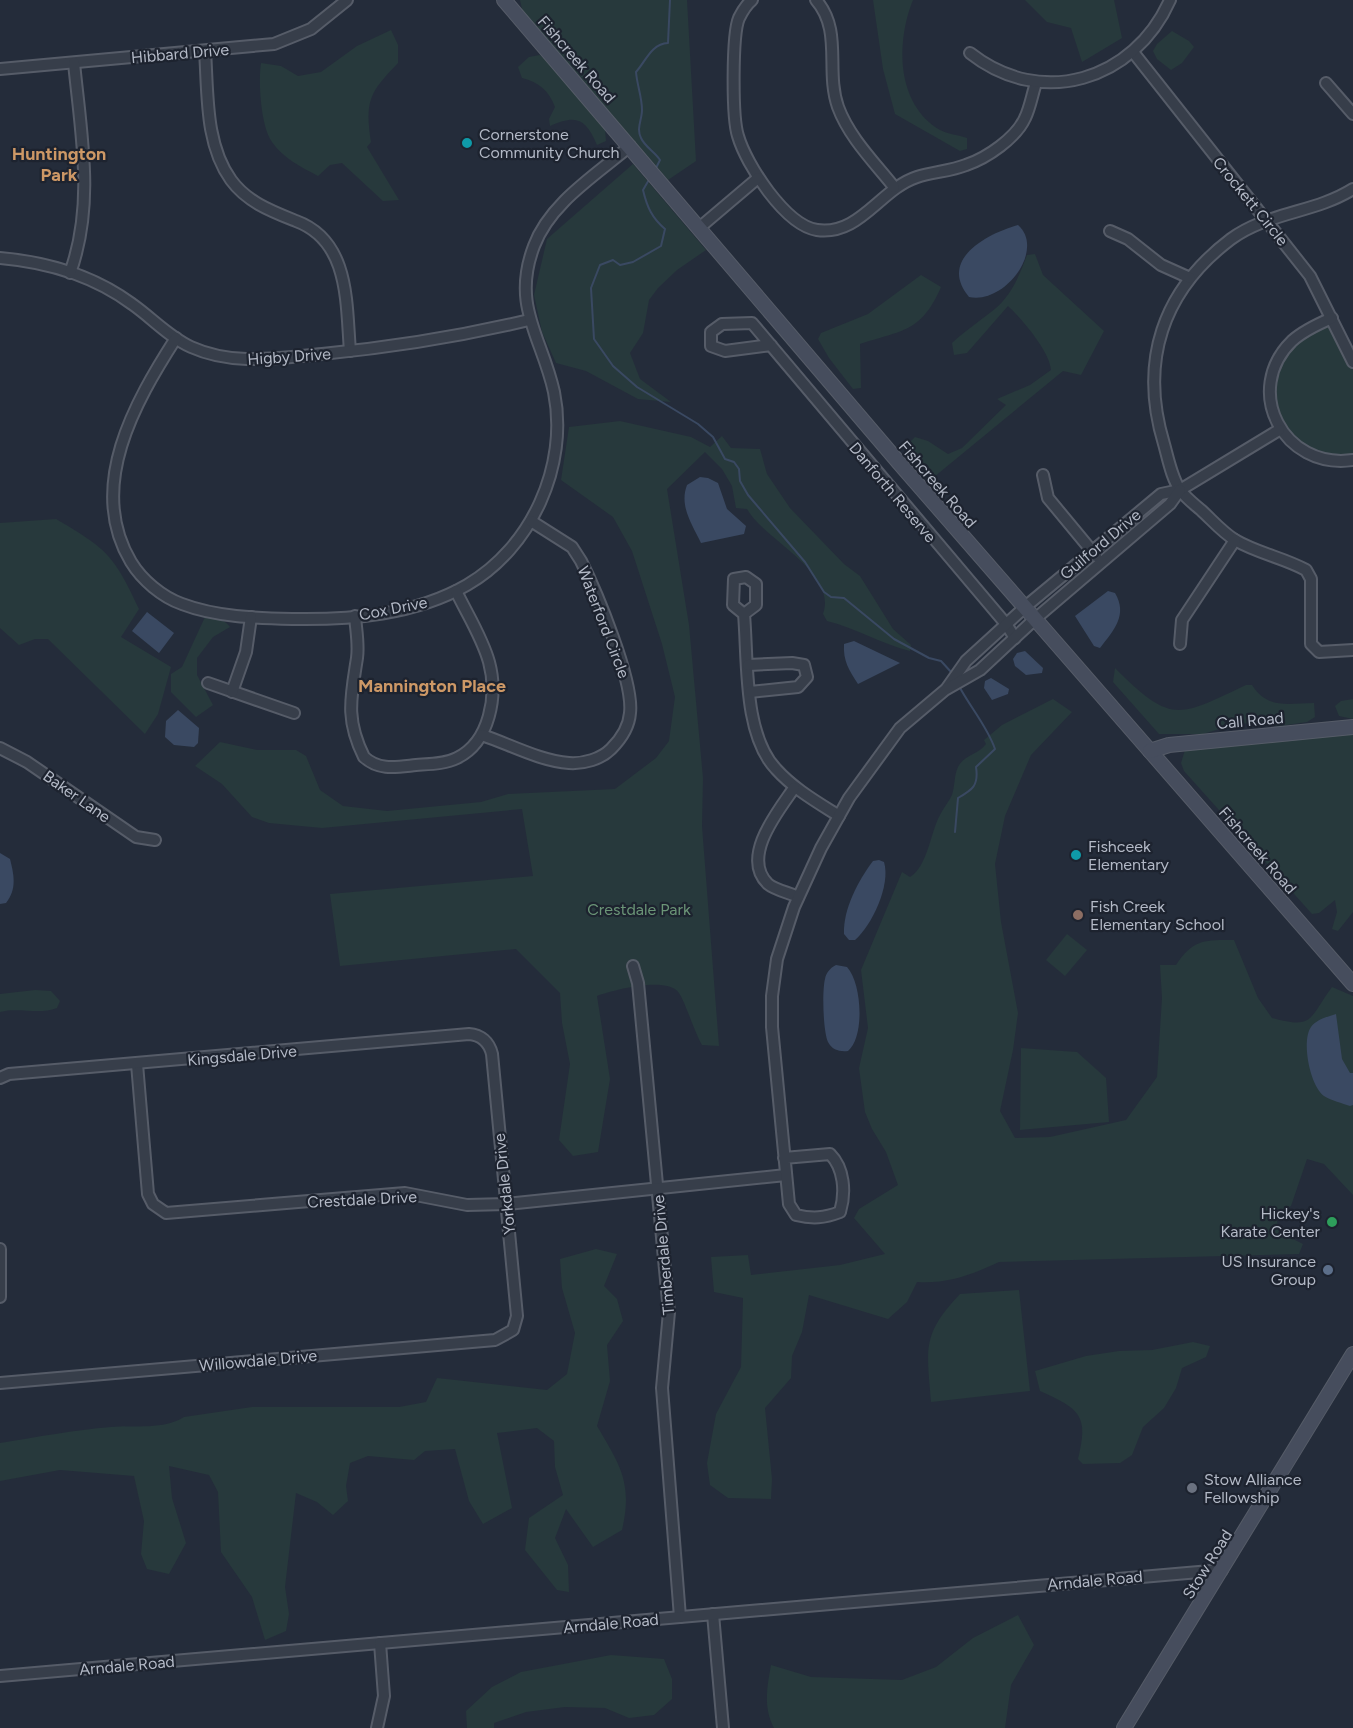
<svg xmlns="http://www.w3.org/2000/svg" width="1353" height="1728" viewBox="0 0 1353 1728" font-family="Figtree,sans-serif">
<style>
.green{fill:#27393c}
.water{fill:#3a4962}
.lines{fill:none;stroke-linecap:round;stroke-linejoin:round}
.stream{stroke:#3a4962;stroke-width:2}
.street-casing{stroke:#565c68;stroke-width:14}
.secondary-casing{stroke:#565c68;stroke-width:16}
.street{stroke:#373e4a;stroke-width:10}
.secondary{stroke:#464d5d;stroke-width:14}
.culture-dot{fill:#0f9aa8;stroke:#1d232f;stroke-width:2}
.education-dot{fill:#8d6e63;stroke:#1d232f;stroke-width:2}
.leisure-dot{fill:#2e9e5b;stroke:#1d232f;stroke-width:2}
.service-dot{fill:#5c6f8a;stroke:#1d232f;stroke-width:2}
.worship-dot{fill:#6b7280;stroke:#1d232f;stroke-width:2}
.labels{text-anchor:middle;stroke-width:4.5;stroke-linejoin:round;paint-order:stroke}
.street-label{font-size:16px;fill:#b3b9c6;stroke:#1d232f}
.poi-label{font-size:16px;fill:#b3b9c6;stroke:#1d232f;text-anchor:start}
.park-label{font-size:16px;fill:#6b9577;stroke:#1d232f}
.neighbourhood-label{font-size:18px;font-weight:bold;fill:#cd9866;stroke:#1d232f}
</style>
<rect width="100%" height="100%" fill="#242c3a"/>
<g class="green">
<polygon points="520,0 687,0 696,161 668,180 523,13"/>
<path d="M873,0H913C896,42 896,104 940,130C947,134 959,135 967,138V149L960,151L895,114L883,69Z"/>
<polygon points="1025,0 1114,0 1122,38 1082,62 1071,28 1047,22"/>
<path d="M391,30L398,45V63C369,93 365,101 371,142L367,147L399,200L383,201L342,163L330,165L318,176C301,167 283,158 272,142C261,127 258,82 261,63L281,66L298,76L321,72L357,46Z"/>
<polygon points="1172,31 1189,41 1194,47 1182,63 1171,70 1157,59 1153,51 1157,44"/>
<path d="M540,55L559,72L605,129L606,141L597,145C586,119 577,114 550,126L549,119L555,107C549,91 539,82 522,78L518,67L529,57Z"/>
<polygon points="633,164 706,250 677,270 658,288 649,300 643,333 630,353 640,379 671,402 638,399 586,371 556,363 542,332 534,295 547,239"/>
<path d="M1035,254L1043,275L1104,331L1081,375L1063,371L934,477L910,450L909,443L915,437L928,441L948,454L962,448L1006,405L997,399L1030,385L1051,370C1050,352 1022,319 1008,306L967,353L954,355L952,343C966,330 981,320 996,308C1012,294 1020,274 1027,255Z"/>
<path d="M921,275L941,287C921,333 902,330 860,344L861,388L853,389L829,358L818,339L821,333L868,314Z"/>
<polygon points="1332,318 1353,362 1353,460 1306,453 1272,406 1273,372 1292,342"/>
<path d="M620,421L691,437L710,447L722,436L731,448L760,449L767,474L790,508L844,564L860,576L893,629L911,645L910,651C881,644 856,628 827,621L823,614C838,572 763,539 747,509L736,508L732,486L722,469L705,452L667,489L689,625L703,778L702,826L719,1046L702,1045C694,1031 686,1004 679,993C667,976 614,990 597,996L610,1079L598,1152L573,1156L559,1140L570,1064L562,1023L560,993L516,949L340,966L330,894L533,876L522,809L322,828L269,823L252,817L222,784L195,766L220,742L257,750H296L306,756L320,790L343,806L387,811L481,802L508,794L615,789L656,758L669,741L675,697L662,644L632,551L613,517L561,480L569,427Z"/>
<path d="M56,519C107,549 114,555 139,609L121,637L171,667L158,714L145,734L48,639H35L19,645L0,628V523Z"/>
<path d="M205,617C216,617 223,618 230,627L213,637L197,658V675L213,705L196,717L171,692V674L182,667Z"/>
<path d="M1115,668C1172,725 1178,717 1246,685H1252C1268,710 1289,703 1314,703L1315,717L1307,722L1280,726L1239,723L1203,734H1159L1113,682Z"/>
<path d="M1053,699L1072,712L1031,755L1005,816L995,864L1001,922L1018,1013L1013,1050L1000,1111L1015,1138L1050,1137L1126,1120L1157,1077L1162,998L1160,965H1176C1193,939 1205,940 1234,940L1258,998L1272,1018C1314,1029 1308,1020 1332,987L1353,996V1195L1324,1164L1307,1159L1291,1206L1276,1215L1279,1232L1303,1244L1299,1254L999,1262C971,1275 947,1284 917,1282L907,1302L888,1319L809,1295L802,1332L792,1356L791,1378L765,1408L772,1479L771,1499L728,1498L710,1485L707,1463L716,1414L741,1367L743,1298L714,1292L711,1257L748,1255L751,1275L840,1265L885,1254L854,1218L859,1209L898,1185L886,1152L872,1129L865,1112L859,1068L868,1028L861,970L902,872L910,877C928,866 930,833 940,815C943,808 949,802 952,795C955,786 954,775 958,767C964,755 979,754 986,744L984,740L1002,725Z"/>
<polygon points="1353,699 1353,719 1339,716 1335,706 1341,701"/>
<polygon points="1353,731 1353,912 1338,931 1332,929 1337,912 1335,900 1319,913 1312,914 1184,771 1181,763 1185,750"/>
<polygon points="1067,934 1087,950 1065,976 1046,960"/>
<path d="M35,990L51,991L60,1001L57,1008C39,1015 19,1007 0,1012V994Z"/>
<polygon points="1021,1048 1077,1052 1106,1078 1109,1122 1020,1130"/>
<path d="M596,1249L617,1254L604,1286L617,1299L623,1321L607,1345L610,1381L597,1426C620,1465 633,1483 622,1530L593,1547L566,1509L555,1538L568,1565L569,1592L557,1590L525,1550L529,1518L563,1495L555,1467L554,1441L537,1428L497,1433L512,1508L483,1524L469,1501L455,1449L425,1451L414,1460L368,1456L350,1463L346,1486L348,1501L333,1515L317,1502L296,1493L285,1587L289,1614L286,1631L265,1640L252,1597L221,1552L218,1492L209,1475L169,1466L172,1498L186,1543L169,1574L147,1569L141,1554L144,1521L134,1476L60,1470L0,1481V1443C37,1437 74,1430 111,1427C135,1425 164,1430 184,1417L252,1407H399L426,1402L437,1378L547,1390L567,1374L575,1333L562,1288L560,1259Z"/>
<path d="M1019,1290L1030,1391L931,1402C927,1349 921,1335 960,1294Z"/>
<path d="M1193,1342L1210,1346L1206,1357L1182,1368L1176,1388L1164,1408L1143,1427L1132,1455L1120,1463L1083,1464L1078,1459C1089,1415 1080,1409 1040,1391L1035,1371L1086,1356L1119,1351L1152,1350Z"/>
<path d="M1018,1615L1034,1645L1011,1685L1005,1728H774C763,1707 767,1687 771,1665L811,1677L902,1680L936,1667L973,1638Z"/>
<polygon points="611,1655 664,1659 672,1679 672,1699 654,1715 629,1718 605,1708 565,1707 526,1712 494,1723 494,1728 467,1728 466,1711 492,1687 521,1672"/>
</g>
<g class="water">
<path d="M1018,225C1046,250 1004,305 969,297C938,260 986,234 1018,225Z"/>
<path d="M700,477L708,478L718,483L727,509L746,526L744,534L701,543C692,524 679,506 687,485Z"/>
<path d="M1108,591L1115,593C1128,615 1114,630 1100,648L1094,646L1075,616Z"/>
<polygon points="147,612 174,633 159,653 132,631"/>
<path d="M854,641L900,663L858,684C849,670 843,661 844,644Z"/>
<polygon points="1025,651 1043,668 1042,673 1026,675 1015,666 1013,659 1017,653"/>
<polygon points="991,678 1009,689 1008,694 992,700 984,688 985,681"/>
<polygon points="178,710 199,728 198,743 194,747 174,745 165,737 166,721"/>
<path d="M0,853L10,859C14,875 17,889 6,903L0,904Z"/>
<path d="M879,860L884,862C891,885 872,925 855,940H849L844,934C843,909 858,881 873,861Z"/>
<path d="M836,965L847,967C862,983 865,1037 848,1051C840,1052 832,1050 828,1042C823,1031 822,991 825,979C826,973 830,968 836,965Z"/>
<path d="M1336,1014L1342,1059L1350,1073H1353V1105L1350,1106C1342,1103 1332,1101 1324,1096C1310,1086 1301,1041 1311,1027C1317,1019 1327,1017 1336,1014Z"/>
</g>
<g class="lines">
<g class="stream">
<path d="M656,168L660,160C655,152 645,147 641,138C636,128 642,120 642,110C642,97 637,85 636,72C646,61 651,44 668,43L670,0"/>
<path d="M650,178L643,190C647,207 652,218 665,229L661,246L633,262L620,265L613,260L600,265L591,288L594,339L613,366L637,387L698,424L713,437L725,459L734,462L739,469L740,481L748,495L805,562L824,592L831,597L844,598L894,639L929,658L941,661L952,673"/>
<path d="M955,832L958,798C972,790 979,786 976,767L995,749C987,726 970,707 959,686"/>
</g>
<defs>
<g id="street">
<path d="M752,0C747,4 742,12 739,18C732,34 732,118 738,136C746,164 785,225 817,230C860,236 880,189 917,177C933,172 951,171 966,165C987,158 1016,138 1025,118C1030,108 1032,95 1036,83"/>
<path d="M816,0C843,31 825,70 838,107C849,137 874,162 894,187"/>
<path d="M205,51C208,94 205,144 231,180C247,202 271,211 296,221C350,241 346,303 350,351"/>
<polyline points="1133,52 1310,276 1353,362"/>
<path d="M970,53C1041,109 1134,81 1170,0"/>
<polyline points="0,69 274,44 311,29 347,0"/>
<polyline points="1326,83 1353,114"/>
<path d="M1353,189C1315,213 1268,212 1231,239C1162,291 1139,362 1164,444C1168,458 1172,480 1181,491C1186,498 1194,504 1201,510C1212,520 1222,532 1235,540C1257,553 1284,558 1306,570L1311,579V644L1319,652L1353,650"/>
<polyline points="699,228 758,178"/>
<polyline points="1110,231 1128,239 1161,265 1190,278"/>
<path d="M0,258C46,262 94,276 132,304C152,318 169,337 191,347C233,366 277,358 322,354C394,347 458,337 529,320"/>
<path d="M70,273C95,204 81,134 74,63"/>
<path d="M1332,318C1318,324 1303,331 1292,341C1242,390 1283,470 1353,460"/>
<path d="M176,338C135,402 86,487 131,562C142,580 162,597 182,604C216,617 256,618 293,619C351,620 415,615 467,585C531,548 569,466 554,392C542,337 511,306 534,246C550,203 596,175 630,146"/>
<polyline points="771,345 725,351 711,346 711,332 722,324 752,323 1006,624 1015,638"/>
<polyline points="1043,475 1048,498 1096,556"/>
<path d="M744,614L733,605L734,579L746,577L756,584V605L744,614C748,660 743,734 776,769C794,789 817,802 839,816"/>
<path d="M355,616C356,630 359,644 357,658C351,697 345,719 364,757C379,771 397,767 416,765C430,764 445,764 457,758C490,742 498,695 489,662C482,637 467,614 456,591"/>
<polyline points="1180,644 1182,620 1235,540"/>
<polyline points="748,665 792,663 804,665 807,677 798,687 750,692"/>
<polyline points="208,683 294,713"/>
<polyline points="947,688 966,661 1025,607 1161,494 1180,490 1279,430"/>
<polyline points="232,692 246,652 251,617"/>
<path d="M482,735C509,744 540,761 569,763C584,764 601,759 611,749C621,739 629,727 630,713C634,681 596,591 581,561L572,547L531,521"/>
<polyline points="0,748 27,762 136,837 155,840"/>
<path d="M794,788C779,810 740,857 768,884C775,890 790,893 798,897"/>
<polyline points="633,966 638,983 642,1025 669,1312 662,1388 680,1617"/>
<polyline points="137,1064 148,1194 153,1204 166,1213 405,1193 467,1205 507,1204 786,1175"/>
<path d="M0,1078L9,1074L469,1034C481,1035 489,1042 492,1054L517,1316L513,1330L495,1340L0,1383"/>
<path d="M784,1158L830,1154C844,1168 846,1192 840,1212C824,1218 813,1219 796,1215L789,1204L772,1027V996L777,959L794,907L821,848L849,798L900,728L945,690L980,670L1035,619L1170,504L1180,490"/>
<polyline points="0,1249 0,1297"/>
<polyline points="713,1614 723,1728"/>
<polyline points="0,1676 1222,1570"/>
<polyline points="377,1728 384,1696 380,1643"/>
</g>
<g id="secondary">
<polyline points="504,0 900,464 1353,984"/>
<polyline points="1150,751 1169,745 1353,727"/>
<polyline points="1124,1728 1353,1354"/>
</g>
</defs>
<use href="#street" class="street-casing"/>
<use href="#secondary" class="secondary-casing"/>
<use href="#street" class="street"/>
<use href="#secondary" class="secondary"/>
</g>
<g class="culture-dot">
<circle cx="467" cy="143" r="6"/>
<circle cx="1076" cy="855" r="6"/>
</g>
<circle class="education-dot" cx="1078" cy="915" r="6"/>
<circle class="leisure-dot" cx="1332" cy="1222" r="6"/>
<circle class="service-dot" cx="1328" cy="1270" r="6"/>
<circle class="worship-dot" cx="1192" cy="1488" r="6"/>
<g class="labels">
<g class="street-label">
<text transform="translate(180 53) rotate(-5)" y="6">Hibbard Drive</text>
<text transform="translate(577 59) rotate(49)" y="6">Fishcreek Road</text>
<text transform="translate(1251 201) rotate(51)" y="6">Crockett Circle</text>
<text transform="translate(289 356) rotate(-4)" y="6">Higby Drive</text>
<text transform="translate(938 484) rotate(49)" y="6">Fishcreek Road</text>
<text transform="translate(893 492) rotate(50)" y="6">Danforth Reserve</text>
<text transform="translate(1100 544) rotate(-40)" y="6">Guilford Drive</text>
<text transform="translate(393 608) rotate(-11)" y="6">Cox Drive</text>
<text transform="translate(604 622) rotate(69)" y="6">Waterford Circle</text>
<text transform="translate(1250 720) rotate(-5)" y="6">Call Road</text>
<text transform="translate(77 796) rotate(35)" y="6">Baker Lane</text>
<text transform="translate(1258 850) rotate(49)" y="6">Fishcreek Road</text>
<text transform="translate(242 1055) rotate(-5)" y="6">Kingsdale Drive</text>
<text transform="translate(504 1184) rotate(-96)" y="6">Yorkdale Drive</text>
<text transform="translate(362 1199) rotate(-3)" y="6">Crestdale Drive</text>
<text transform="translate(663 1255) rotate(-95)" y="6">Timberdale Drive</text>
<text transform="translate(258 1360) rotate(-5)" y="6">Willowdale Drive</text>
<text transform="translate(1207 1564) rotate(-58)" y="6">Stow Road</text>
<text transform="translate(1095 1580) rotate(-5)" y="6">Arndale Road</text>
<text transform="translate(611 1623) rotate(-5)" y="6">Arndale Road</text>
<text transform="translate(127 1665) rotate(-5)" y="6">Arndale Road</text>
</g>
<g class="poi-label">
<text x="479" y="140">Cornerstone<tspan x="479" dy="18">Community Church</tspan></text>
<text x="1088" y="852">Fishceek<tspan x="1088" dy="18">Elementary</tspan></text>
<text x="1090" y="912">Fish Creek<tspan x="1090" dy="18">Elementary School</tspan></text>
<text x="1320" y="1219" text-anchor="end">Hickey's<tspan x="1320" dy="18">Karate Center</tspan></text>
<text x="1316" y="1267" text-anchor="end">US Insurance<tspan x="1316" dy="18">Group</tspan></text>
<text x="1204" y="1485">Stow Alliance<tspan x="1204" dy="18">Fellowship</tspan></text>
</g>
<g class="park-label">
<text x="639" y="915">Crestdale Park</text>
</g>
<g class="neighbourhood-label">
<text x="59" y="160">Huntington<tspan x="59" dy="21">Park</tspan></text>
<text x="432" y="692">Mannington Place</text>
</g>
</g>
</svg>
